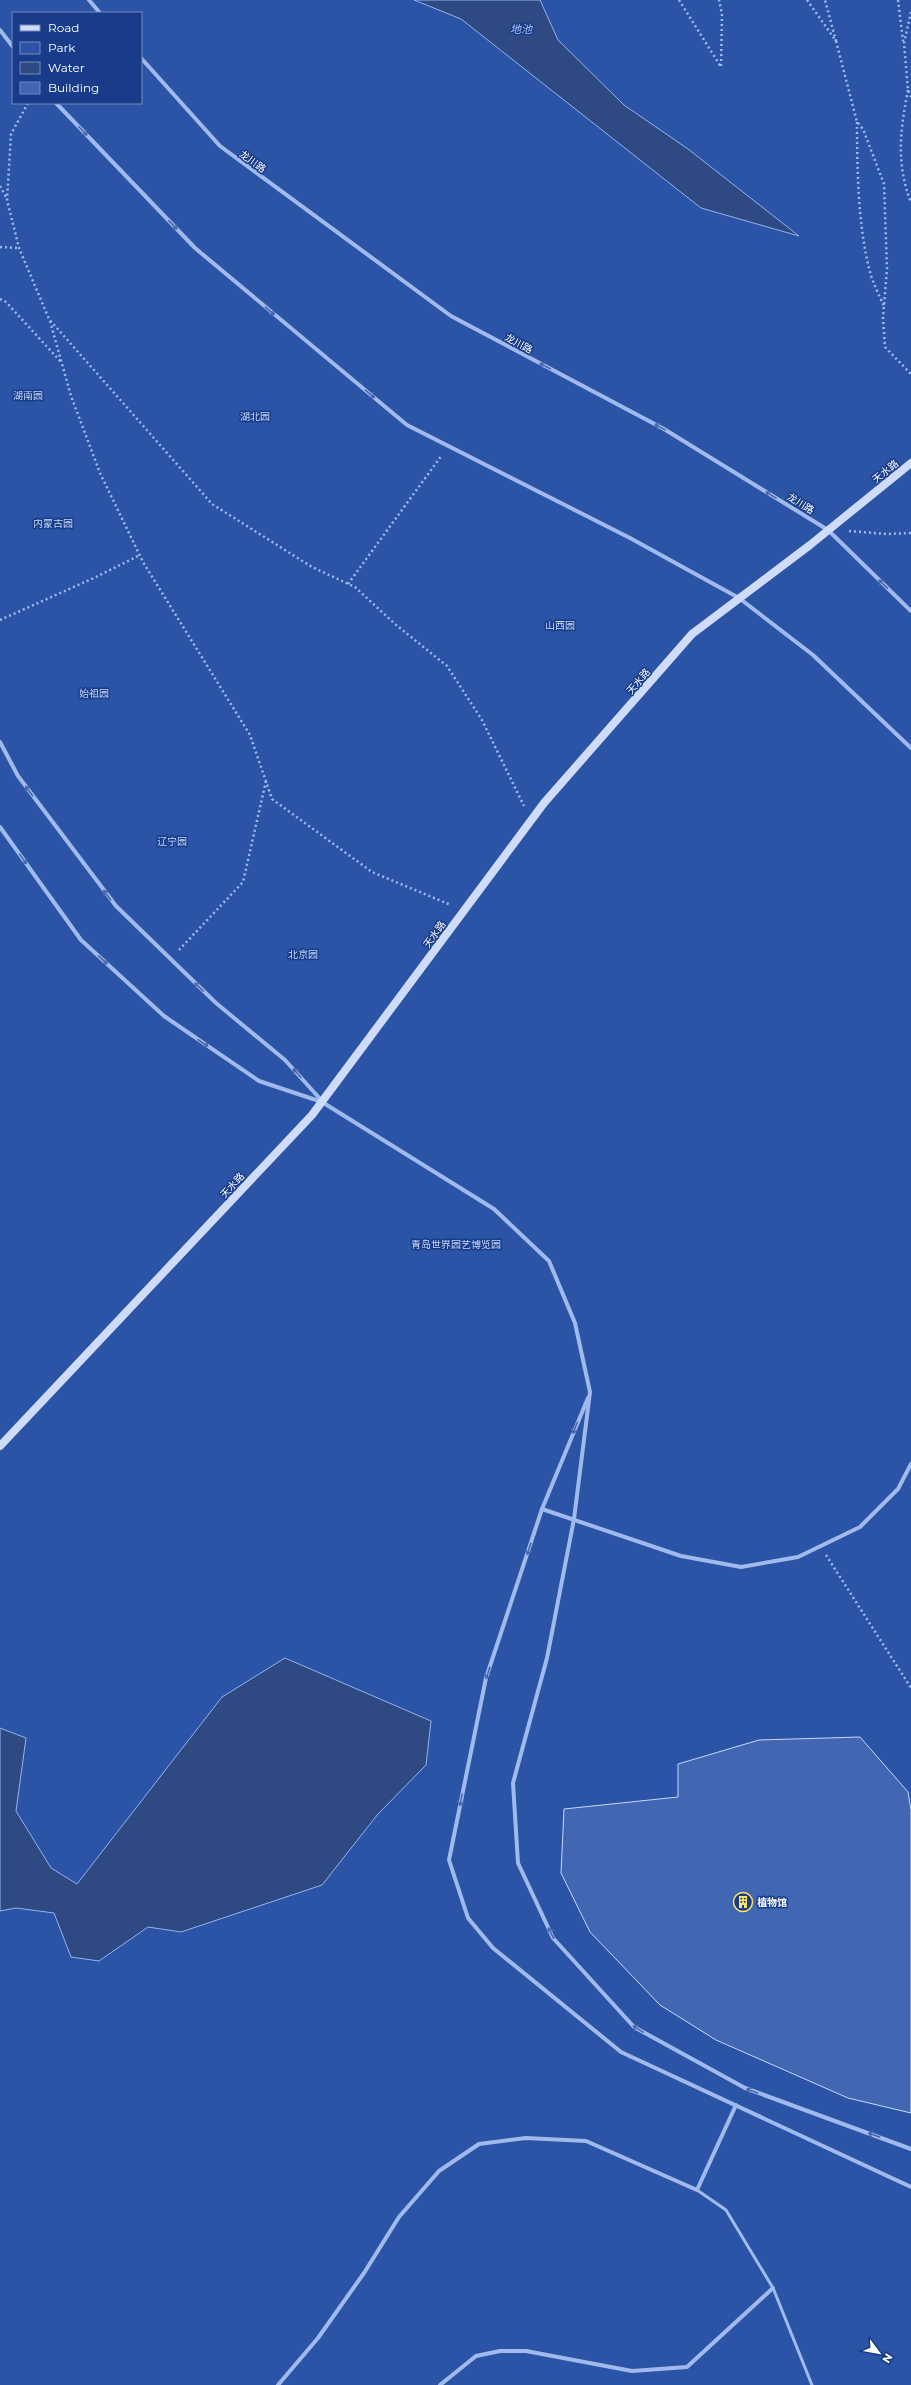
<svg xmlns="http://www.w3.org/2000/svg" width="911" height="2385" viewBox="0 0 911 2385" font-family="Montserrat,'Noto Sans SC',sans-serif">
<style>
.green{fill:#2b54a7;fill-rule:evenodd}
.water{fill:#2f4983;stroke:#93b3f0}
.building{fill:#4166b2;stroke:#c6d8fa}
.lines{fill:none;stroke-linecap:round;stroke-linejoin:round}
.path{stroke:#a1baed;stroke-width:2.5;stroke-dasharray:2 3;stroke-linecap:butt}
.lane{stroke:#a1baed;stroke-width:3}
.street{stroke:#a1baed;stroke-width:4}
.secondary{stroke:#cedbf9;stroke-width:8}
.oneway{stroke:#4868ac}
.labels{text-anchor:middle;stroke-width:3;stroke-linejoin:round;paint-order:stroke}
.street-label{font-size:10px;fill:#fff;stroke:#183c89}
.park-label{font-size:10px;fill:#c6d8fa;stroke:#183c89}
.poi-label{font-size:10px;font-weight:bold;fill:#fff;stroke:#183c89;text-anchor:start}
.water-label{font-size:11px;font-style:italic;fill:#acc5f5;stroke:#183c89}
</style>
<rect width="100%" height="100%" fill="#183c89"/>
<path class="green" d="M0,0H911V2385H0ZM13,13H141V103H13Z"/>
<g class="water">
<polygon points="414,0 540,0 558,40 624,105 688,149 799,236 701,208 461,19"/>
<polygon points="285,1658 431,1721 426,1765 378,1814 322,1885 181,1932 148,1927 99,1961 71,1957 54,1913 16,1908 0,1911 0,1728 26,1738 16,1811 51,1868 77,1884 222,1697"/>
</g>
<polygon class="building" points="860,1737 908,1792 911,1810 911,2113 848,2098 716,2040 660,2005 590,1932 561,1873 564,1809 678,1797 678,1764 759,1740"/>
<g class="lines">
<g class="path">
<polyline points="679,0 721,67 722,14 719,0"/>
<polyline points="807,0 836,41 825,0"/>
<polyline points="898,0 903,41"/>
<polyline points="911,12 904,43 908,90 911,97"/>
<polyline points="836,41 857,122 863,129 884,184 887,269 883,318 885,347 911,374"/>
<path d="M908,90C900,131 896,163 911,203"/>
<polyline points="28,103 11,134 7,200 19,248 49,319 212,504 312,567 355,587 395,624 447,666 482,720 524,806"/>
<path d="M857,122C857,168 858,227 870,272C873,283 879,295 884,306"/>
<polyline points="0,186 7,199"/>
<polyline points="0,247 19,248"/>
<polyline points="0,299 6,302 61,362"/>
<polyline points="50,321 71,396 100,473 143,562 250,735 272,799 372,872 451,905"/>
<polyline points="849,531 886,534 911,533"/>
<polyline points="348,584 442,455"/>
<polyline points="0,620 96,577 140,555"/>
<polyline points="179,950 243,882 266,781"/>
<polyline points="826,1555 911,1688"/>
</g>
<polyline class="lane" points="697,2190 726,2210 773,2288 812,2385"/>
<g class="street">
<polyline points="89,0 100,13"/>
<polyline points="0,30 13,47"/>
<polyline points="141,58 220,146 451,316 664,429 828,530 911,611"/>
<polyline points="56,103 195,248 407,425 630,538 739,598 813,655 911,748"/>
<polyline points="0,742 18,776 116,906 216,1003 285,1060 322,1101"/>
<polyline points="0,827 81,940 164,1016 259,1081 322,1102 494,1209 549,1261 575,1323 590,1392 574,1519 547,1658 513,1783 518,1863 553,1938 634,2027 745,2088 911,2149"/>
<polyline points="588,1398 542,1509 486,1678 449,1860 468,1918 493,1948 621,2052 911,2187"/>
<polyline points="542,1509 681,1556 741,1567 798,1557 860,1527 898,1489 911,1464"/>
<polyline points="278,2385 318,2338 364,2273 399,2217 439,2171 479,2144 526,2138 586,2141 697,2190 736,2105"/>
<polyline points="440,2385 476,2356 500,2351 526,2351 632,2371 687,2367 773,2288"/>
</g>
<polyline class="secondary" points="0,1446 312,1115 544,803 692,634 810,545 911,463"/>
</g>
<defs><path id="oneway-shaft" d="M-6 0H5M1.5-3L5.5 0L1.5 3" fill="none" stroke-width="1.6" stroke-linecap="round" stroke-linejoin="round"/></defs>
<g class="oneway">
<use href="#oneway-shaft" transform="translate(83 131) rotate(46)"/>
<use href="#oneway-shaft" transform="translate(173 225) rotate(46)"/>
<use href="#oneway-shaft" transform="translate(270 311) rotate(40)"/>
<use href="#oneway-shaft" transform="translate(545 366) rotate(-152)"/>
<use href="#oneway-shaft" transform="translate(370 394) rotate(40)"/>
<use href="#oneway-shaft" transform="translate(660 427) rotate(-151)"/>
<use href="#oneway-shaft" transform="translate(771 495) rotate(-148)"/>
<use href="#oneway-shaft" transform="translate(883 584) rotate(-136)"/>
<use href="#oneway-shaft" transform="translate(29 791) rotate(-127)"/>
<use href="#oneway-shaft" transform="translate(23 859) rotate(54)"/>
<use href="#oneway-shaft" transform="translate(107 895) rotate(-127)"/>
<use href="#oneway-shaft" transform="translate(103 960) rotate(43)"/>
<use href="#oneway-shaft" transform="translate(199 987) rotate(-136)"/>
<use href="#oneway-shaft" transform="translate(203 1043) rotate(34)"/>
<use href="#oneway-shaft" transform="translate(297 1073) rotate(-131)"/>
<use href="#oneway-shaft" transform="translate(575 1428) rotate(112)"/>
<use href="#oneway-shaft" transform="translate(529 1549) rotate(108)"/>
<use href="#oneway-shaft" transform="translate(488 1673) rotate(108)"/>
<use href="#oneway-shaft" transform="translate(461 1800) rotate(101)"/>
<use href="#oneway-shaft" transform="translate(551 1933) rotate(-116)"/>
<use href="#oneway-shaft" transform="translate(638 2029) rotate(-148)"/>
<use href="#oneway-shaft" transform="translate(752 2091) rotate(-160)"/>
<use href="#oneway-shaft" transform="translate(874 2135) rotate(-160)"/>
</g>
<defs>
<symbol id="building-ring" viewBox="-11 -11 22 22"><circle r="9.5" fill="#183c89" stroke="#ffe45d" stroke-width="1.5"/><path d="M-4-6H4V6H1V3H-1V6H-4ZM-2.5-4.3h1.7v1.8h-1.7ZM.8-4.3h1.7v1.8H.8ZM-2.5-1h1.7V.8h-1.7ZM.8-1h1.7V.8H.8Z" fill="#ffe45d"/></symbol>
</defs>
<g fill-rule="evenodd">
<use href="#building-ring" x="732" y="1891" width="22" height="22"/>
</g>
<g class="labels">
<g class="street-label">
<text transform="translate(253 161) rotate(36)" y="4">龙川路</text>
<text transform="translate(519 343) rotate(28)" y="4">龙川路</text>
<text transform="translate(885 471) rotate(-39)" y="4">天水路</text>
<text transform="translate(801 503) rotate(32)" y="4">龙川路</text>
<text transform="translate(638 681) rotate(-49)" y="4">天水路</text>
<text transform="translate(434 934) rotate(-54)" y="4">天水路</text>
<text transform="translate(232 1185) rotate(-47)" y="4">天水路</text>
</g>
<g class="park-label">
<text x="28" y="399">湖南园</text>
<text x="255" y="420">湖北园</text>
<text x="53" y="527">内蒙古园</text>
<text x="560" y="629">山西园</text>
<text x="94" y="697">始祖园</text>
<text x="172" y="845">辽宁园</text>
<text x="303" y="958">北京园</text>
<text x="456" y="1248">青岛世界园艺博览园</text>
</g>
<g class="poi-label">
<text x="757" y="1906">植物馆</text>
</g>
<g class="water-label">
<text x="521" y="33">地池</text>
</g>
</g>
<rect x="12" y="12" width="130" height="92" fill="#183c89" stroke="#748ab8"/>
<rect x="20" y="25" width="20" height="6" fill="#cedbf9" stroke="#748ab8"/>
<text x="48" y="32" font-size="12" fill="#ffffff">Road</text>
<rect x="20" y="42" width="20" height="12" fill="#2b54a7" stroke="#748ab8"/>
<text x="48" y="52" font-size="12" fill="#ffffff">Park</text>
<rect x="20" y="62" width="20" height="12" fill="#2f4983" stroke="#748ab8"/>
<text x="48" y="72" font-size="12" fill="#ffffff">Water</text>
<rect x="20" y="82" width="20" height="12" fill="#4166b2" stroke="#748ab8"/>
<text x="48" y="92" font-size="12" fill="#ffffff">Building</text>
<g transform="translate(879 2353) rotate(122)" stroke="#183c89" stroke-width="3" paint-order="stroke">
<path d="M0-3L7 15L0 10L-7 15Z" fill="#ffffff"/>
<text y="-6" font-size="11" font-weight="bold" text-anchor="middle" fill="#ffffff">N</text>
</g>
</svg>
